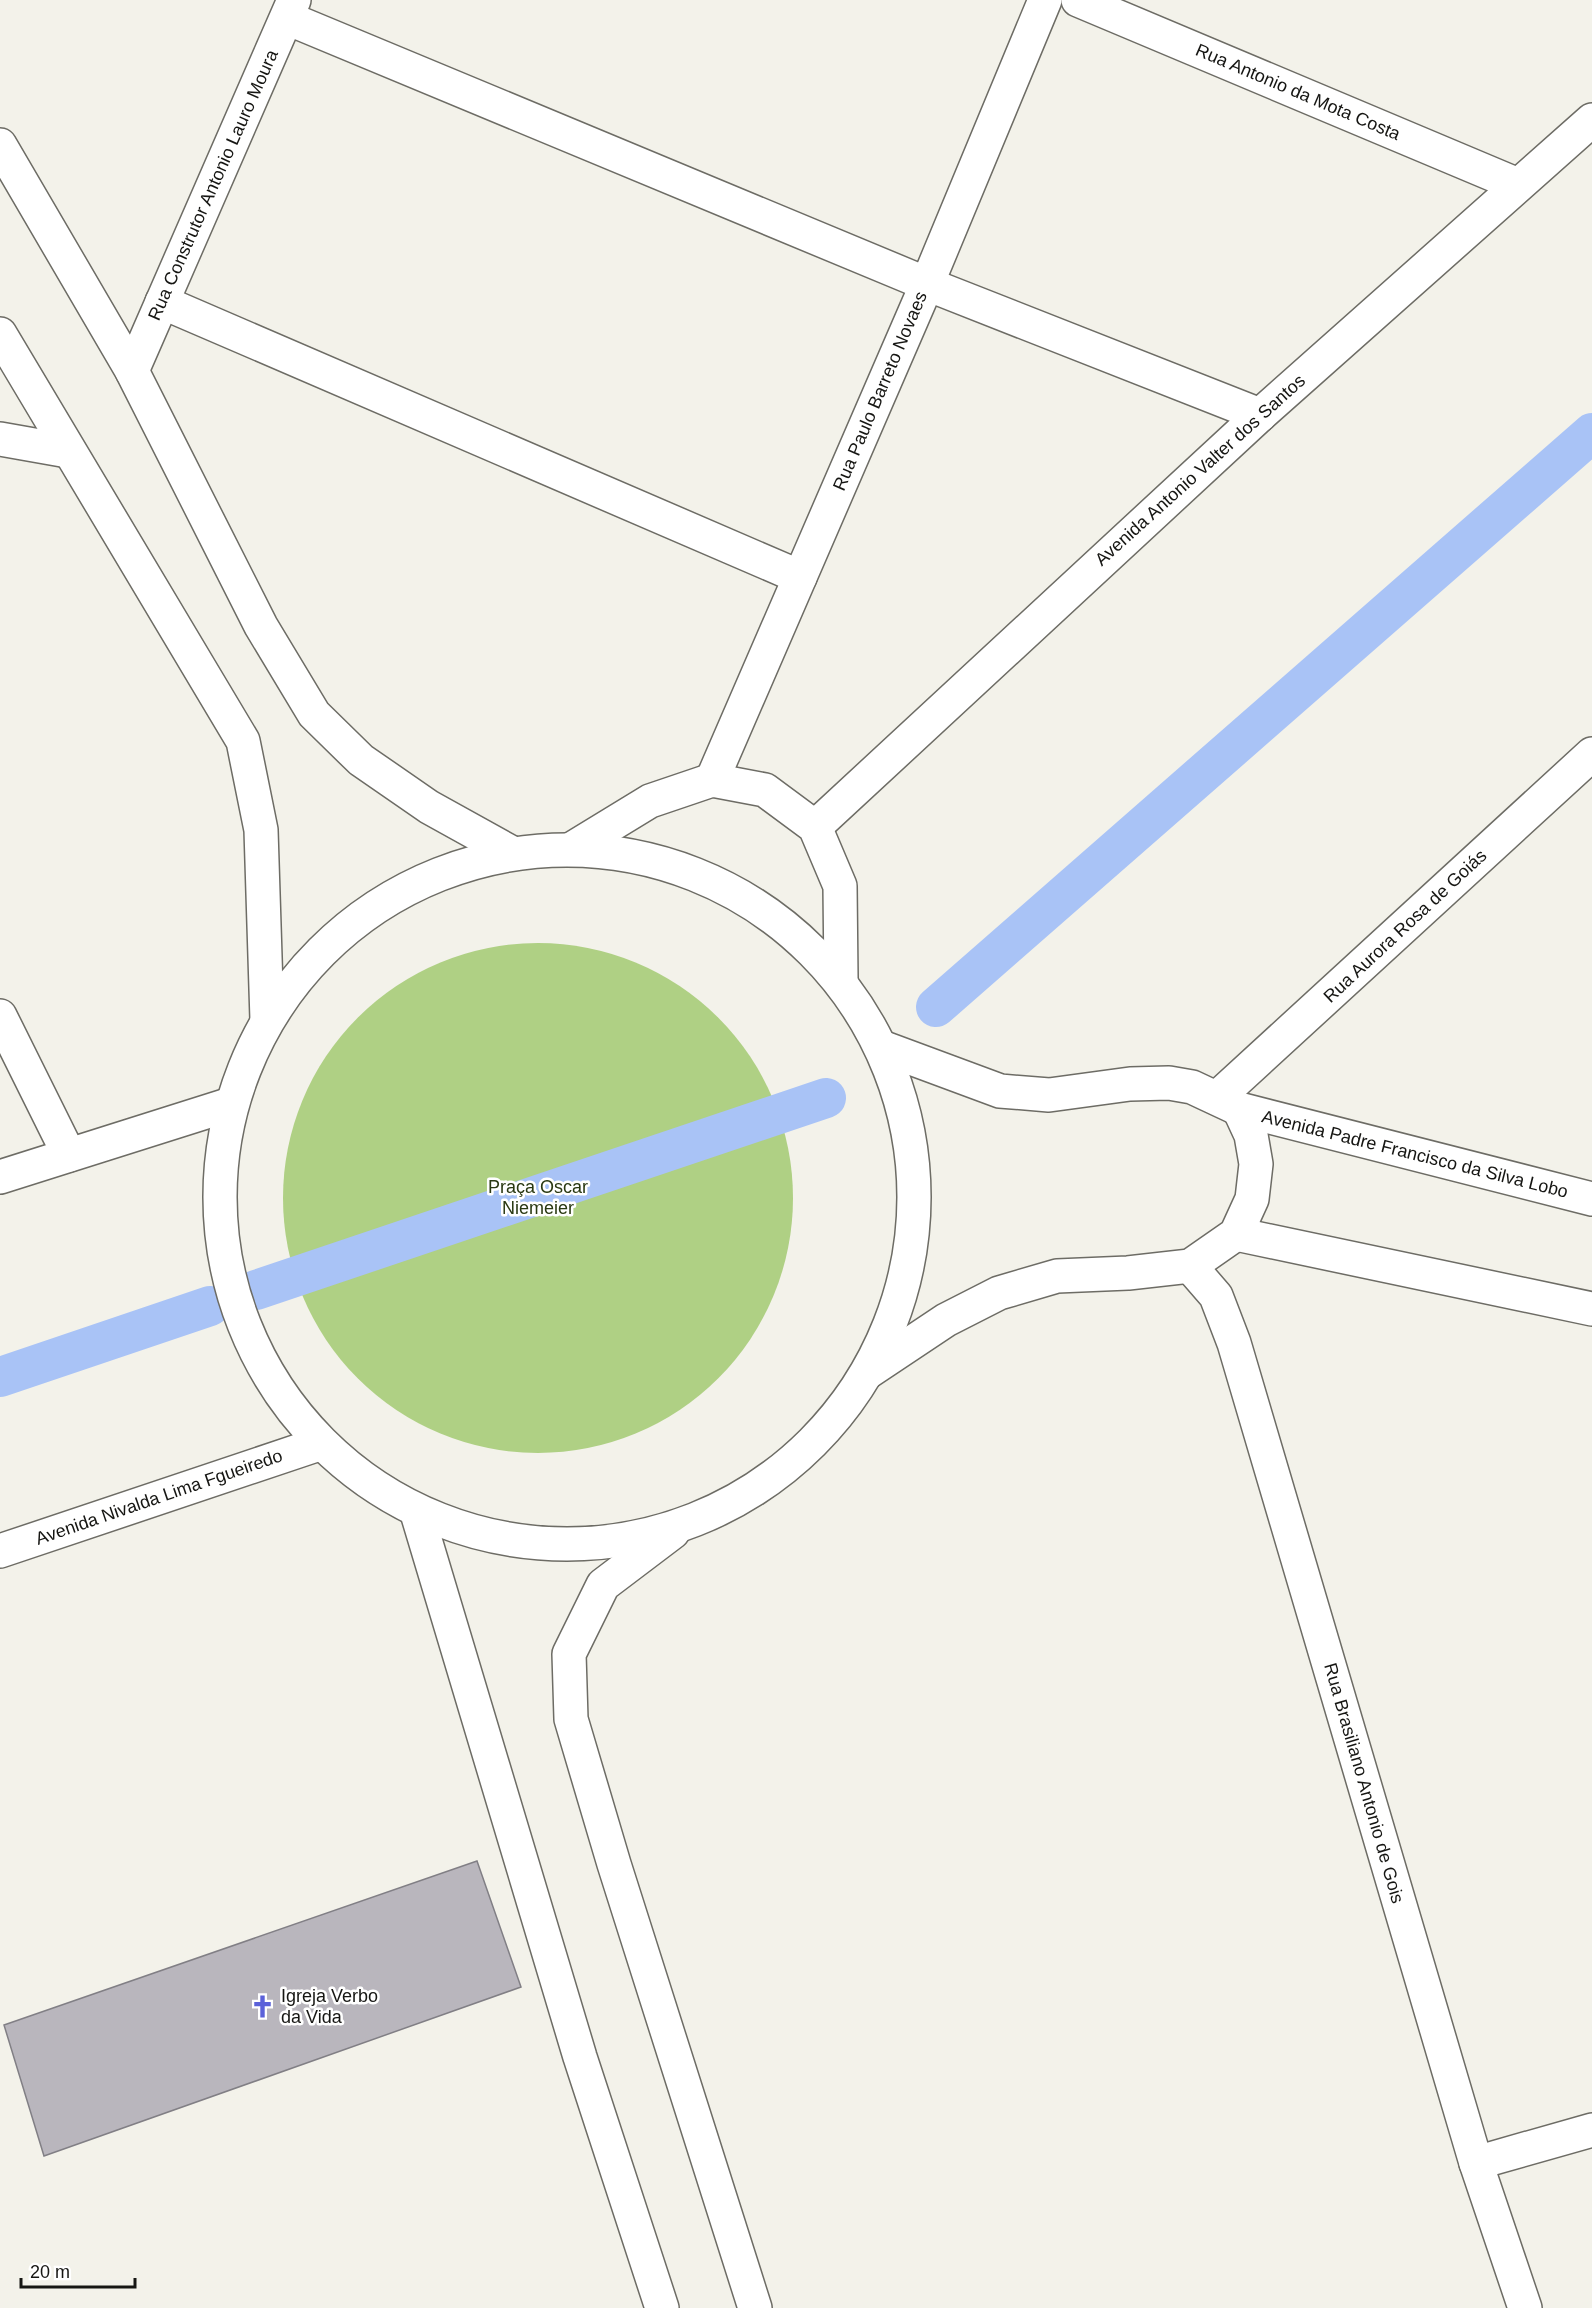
<svg xmlns="http://www.w3.org/2000/svg" width="1592" height="2308" viewBox="0 0 1592 2308" font-family="Helvetica,sans-serif">
<style>
.green{fill:#afd084}
.lines{fill:none;stroke-linecap:round;stroke-linejoin:round}
.canal{stroke:#a9c3f6;stroke-width:40}
.building{fill:#b9b6bd;stroke:#817f85;stroke-width:1.5}
.street-casing{stroke:#6d6c65;stroke-width:36}
.secondary-casing{stroke:#6d6c65;stroke-width:36}
.street{stroke:#fff;stroke-width:33}
.secondary{stroke:#fff;stroke-width:33}
.labels{text-anchor:middle;stroke-width:5;stroke-linejoin:round;paint-order:stroke}
.street-label{font-size:18px;fill:#161613;stroke:#fff}
.park-label{font-size:18px;fill:#2a3912;stroke:#fff}
.poi-label{font-size:18px;fill:#161613;stroke:#fff;text-anchor:start}
</style>
<rect width="100%" height="100%" fill="#f3f2ea"/>
<circle class="green" cx="538" cy="1198" r="255"/>
<g class="lines">
<g class="canal">
<polyline points="936,1007 1592,433"/>
<polyline points="256,1290 826,1098"/>
<polyline points="0,1377 210,1306"/>
</g>
</g>
<polygon class="building" points="477,1861 521,1987 44,2156 4,2025"/>
<g class="lines">
<defs>
<g id="street">
<polyline points="1078,0 1518,185"/>
<polyline points="287,18 927,284 1260,415"/>
<polyline points="0,145 132,371 261,626 314,714 361,760 429,807 512,853"/>
<polyline points="162,302 800,577"/>
<polyline points="0,334 243,741 261,830 267,1020"/>
<polyline points="132,371 294,0"/>
<polyline points="0,439 68,451"/>
<polyline points="712,780 927,284 1045,0"/>
<polyline points="815,827 1260,415 1592,120"/>
<polyline points="573,848 650,801 712,780 765,790 815,827 840,886 841,978"/>
<polyline points="0,1016 69,1155"/>
<polyline points="884,1048 1000,1091 1049,1095 1130,1084 1169,1083 1192,1087 1239,1109 1592,1199"/>
<polyline points="1217,1098 1592,754"/>
<polyline points="1236,1234 1592,1309"/>
<polyline points="1190,1266 1216,1296 1234,1343 1476,2163 1525,2308"/>
<polyline points="868,1372 946,1320 999,1293 1057,1276 1128,1273 1190,1266 1236,1234 1252,1199 1256,1164 1251,1135 1239,1109"/>
<polyline points="1476,2163 1592,2130"/>
</g>
<g id="secondary">
<circle cx="567" cy="1197" r="347"/>
<polyline points="0,1177 231,1104"/>
<polyline points="417,1513 580,2057 662,2308"/>
<polyline points="673,1532 603,1585 569,1654 571,1719 614,1864 755,2308"/>
<polyline points="0,1551 319,1444"/>
</g>
</defs>
<use href="#street" class="street-casing"/>
<use href="#secondary" class="secondary-casing"/>
<use href="#street" class="street"/>
<use href="#secondary" class="secondary"/>
</g>
<defs>
<symbol id="church-bare" viewBox="-9 -9 18 18"><path d="M-1.2-6h2.4v3.5h3.3v2.4h-3.3V6h-2.4V-.1h-3.3v-2.4h3.3Z" fill="#5b61d9" stroke="#fff" stroke-width="2.5" paint-order="stroke"/></symbol>
</defs>
<g fill-rule="evenodd">
<use href="#church-bare" x="246" y="1990" width="33" height="33"/>
</g>
<g class="labels">
<g class="street-label">
<text transform="translate(1298 92) rotate(23)" y="6">Rua Antonio da Mota Costa</text>
<text transform="translate(213 185) rotate(-66)" y="6">Rua Construtor Antonio Lauro Moura</text>
<text transform="translate(880 391) rotate(-67)" y="6">Rua Paulo Barreto Novaes</text>
<text transform="translate(1200 470) rotate(-42)" y="6">Avenida Antonio Valter dos Santos</text>
<text transform="translate(1405 926) rotate(-43)" y="6">Rua Aurora Rosa de Goiás</text>
<text transform="translate(1415 1154) rotate(14)" y="6">Avenida Padre Francisco da Silva Lobo</text>
<text transform="translate(159 1497) rotate(-19)" y="6">Avenida Nivalda Lima Fgueiredo</text>
<text transform="translate(1364 1783) rotate(74)" y="6">Rua Brasiliano Antonio de Gois</text>
</g>
<g class="park-label">
<text x="538" y="1193">Praça Oscar<tspan x="538" dy="21">Niemeier</tspan></text>
</g>
<g class="poi-label">
<text x="281" y="2002">Igreja Verbo<tspan x="281" dy="21">da Vida</tspan></text>
</g>
</g>
<path d="M21 2278v9h114v-9" fill="none" stroke="#161613" stroke-width="3"/>
<text x="30" y="2278" font-size="18" fill="#161613" stroke="#ffffff" stroke-width="4.5" paint-order="stroke">20 m</text>
</svg>
